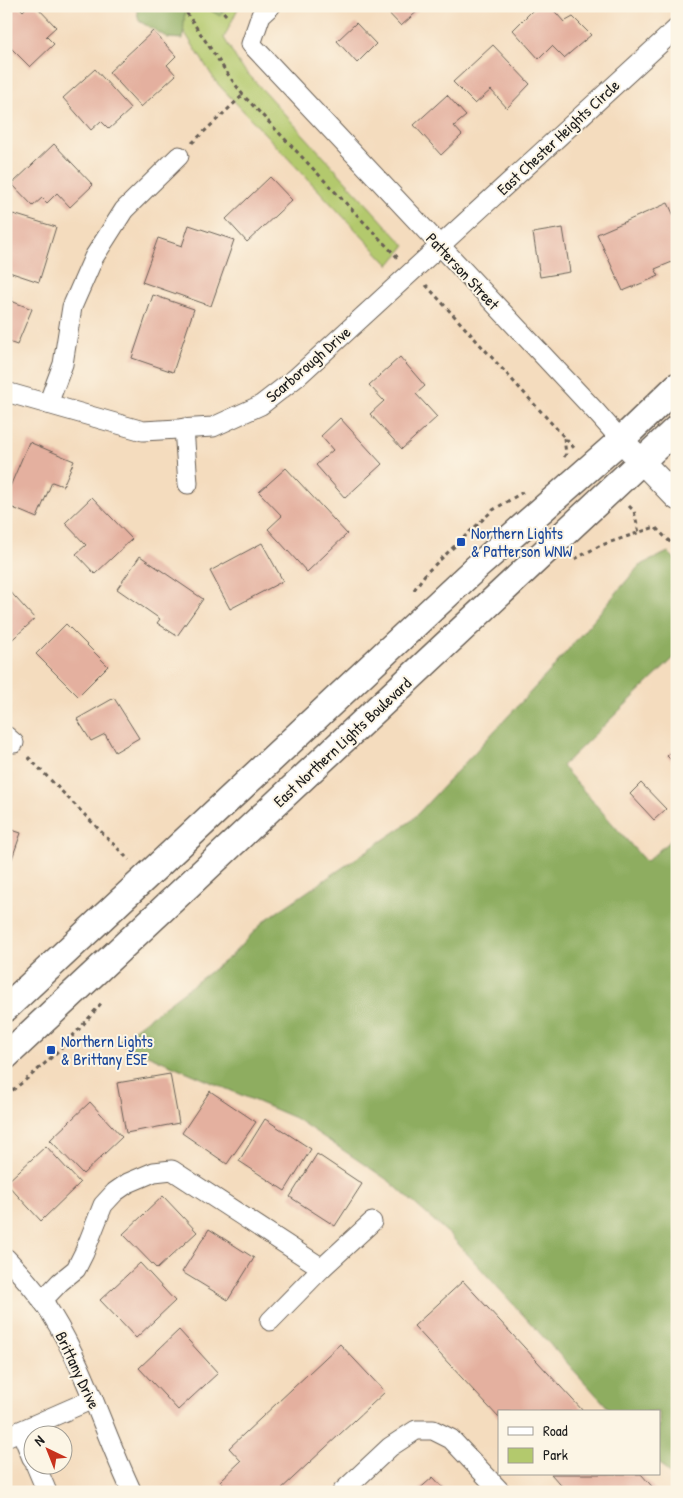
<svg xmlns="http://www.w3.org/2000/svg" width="683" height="1498" viewBox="0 0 683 1498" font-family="'Patrick Hand',sans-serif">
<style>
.green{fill:#b3c96d;stroke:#687244}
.forest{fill:#8ead60;stroke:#55643e}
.building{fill:#e4b09f}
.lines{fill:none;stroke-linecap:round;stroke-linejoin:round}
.minor-casing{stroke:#685f55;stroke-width:21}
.tertiary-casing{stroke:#685f55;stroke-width:26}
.secondary-casing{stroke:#685f55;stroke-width:29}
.path{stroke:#685f55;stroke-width:3;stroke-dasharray:4 4;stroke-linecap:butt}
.minor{stroke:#fff;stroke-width:19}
.tertiary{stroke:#fff;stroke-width:24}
.secondary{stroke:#fff;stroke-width:26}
.transit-dot{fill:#1a4fb4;stroke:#fcf5e5;stroke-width:2}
.labels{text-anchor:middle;stroke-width:4;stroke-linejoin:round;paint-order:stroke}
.street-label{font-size:16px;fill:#1c1c1c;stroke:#fcf5e5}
.transit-label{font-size:16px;fill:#164399;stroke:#fcf5e5;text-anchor:start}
</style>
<rect width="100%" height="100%" fill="#fcf5e5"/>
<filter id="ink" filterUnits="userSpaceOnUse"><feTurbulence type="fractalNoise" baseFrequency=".02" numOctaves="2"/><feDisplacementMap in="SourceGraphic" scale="10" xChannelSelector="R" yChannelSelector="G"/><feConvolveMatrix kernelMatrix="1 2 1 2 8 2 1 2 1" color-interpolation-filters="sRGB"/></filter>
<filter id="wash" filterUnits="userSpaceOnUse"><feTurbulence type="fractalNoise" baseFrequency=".0096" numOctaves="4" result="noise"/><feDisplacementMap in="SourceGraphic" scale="20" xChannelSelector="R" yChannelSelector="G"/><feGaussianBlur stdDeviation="1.12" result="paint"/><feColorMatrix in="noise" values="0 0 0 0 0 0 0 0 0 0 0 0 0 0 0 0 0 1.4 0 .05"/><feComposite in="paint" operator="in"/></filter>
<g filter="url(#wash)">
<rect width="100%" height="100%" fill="#f4dcbe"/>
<polygon class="green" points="168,6 239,6 224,38 240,65 405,246 389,265 216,82"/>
<g class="forest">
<polygon points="136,6 185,6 183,39 168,38 139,21"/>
<polygon points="203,6 229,6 220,16"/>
<polygon points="668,552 677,561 677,655 562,766 646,862 677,834 677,1482 659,1463 659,1412 612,1412 449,1234 389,1181 295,1118 117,1042 231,956 264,921 411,821 551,670 639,566"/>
</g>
<g id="blocks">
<g class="building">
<polygon points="14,6 18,6 23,11 28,6 36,6 56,27 46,36 54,44 30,67 6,43 6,14"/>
<polygon points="382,6 420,6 421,8 401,26"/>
<polygon points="537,6 550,6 564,22 573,17 591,35 564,58 552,46 539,59 513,30"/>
<polygon points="356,23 376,44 357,63 337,41"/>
<polygon points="153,31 176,56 167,65 176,75 141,107 109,72"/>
<polygon points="493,45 530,84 507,108 491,90 475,104 453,82"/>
<polygon points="95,69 131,109 109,129 101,121 91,130 63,98"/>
<polygon points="447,95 466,116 454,126 462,135 441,155 414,125"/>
<polygon points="54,144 93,185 70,207 57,193 47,203 42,198 33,206 12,184"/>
<polygon points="270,177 292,200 247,242 226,219"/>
<polygon points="668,203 677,222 677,260 655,269 659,276 623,291 597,234"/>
<polygon points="13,214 56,227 39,282 6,271 6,235"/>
<polygon points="189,225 234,240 211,306 142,282 158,238 182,246"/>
<polygon points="563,228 570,272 540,277 533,233"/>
<polygon points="6,295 12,297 11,301 32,309 17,345 6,341"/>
<polygon points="153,295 194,309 173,372 132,358"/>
<polygon points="400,357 425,386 416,394 437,417 402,449 370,414 384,401 369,385"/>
<polygon points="340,418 382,464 345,498 316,465 333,450 321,436"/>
<polygon points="29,442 74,461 63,486 52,482 37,518 6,505 6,496"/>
<polygon points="286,468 347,534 307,572 268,529 282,516 259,492"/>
<polygon points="92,497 132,539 95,574 76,554 86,545 65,523"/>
<polygon points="262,543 283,581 230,609 210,571"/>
<polygon points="140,556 203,599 177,636 157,623 160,619 117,589"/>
<polygon points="6,587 35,619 6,645"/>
<polygon points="66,624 108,666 78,696 36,654"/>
<polygon points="114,698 139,738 115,752 105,734 91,741 77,719"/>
<polygon points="677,747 677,766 667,756"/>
<polygon points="641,783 666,809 654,820 630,794"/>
<polygon points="6,828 21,833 10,864 6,863"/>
<polygon points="170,1074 179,1123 126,1133 117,1083"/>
<polygon points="210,1091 256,1122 227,1164 182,1133"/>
<polygon points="90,1102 122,1137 83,1174 50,1140"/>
<polygon points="265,1119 311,1149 285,1191 239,1161"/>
<polygon points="46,1146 80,1183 41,1221 6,1183"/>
<polygon points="317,1154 362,1184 335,1226 290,1197"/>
<polygon points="163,1196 197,1232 157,1269 123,1234"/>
<polygon points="209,1229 254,1258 228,1300 182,1272"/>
<polygon points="140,1263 175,1301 136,1338 100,1300"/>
<polygon points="463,1281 584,1412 499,1412 499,1418 414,1326"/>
<polygon points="179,1330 218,1373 178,1410 139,1368"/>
<polygon points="340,1344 385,1392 278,1492 230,1492 220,1481 241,1461 229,1448"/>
<polygon points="551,1474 641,1474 657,1492 567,1492"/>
<polygon points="433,1477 447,1492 416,1492"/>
</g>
</g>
</g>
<g filter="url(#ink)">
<use href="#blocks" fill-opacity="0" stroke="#685f55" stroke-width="1"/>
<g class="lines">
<defs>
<g id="minor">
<polyline points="271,6 261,15 251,44 597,413 621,440"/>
<polyline points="6,392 143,431 213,427 261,405 297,377 677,28"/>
<polyline points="48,404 63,364 72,307 94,257 124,210 179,156"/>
<polyline points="184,428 188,484"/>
<polyline points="6,736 14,743"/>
<path d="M6,1258C22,1275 40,1295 52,1315C86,1370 104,1433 132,1492"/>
<polyline points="42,1301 60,1282 76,1269 84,1253 103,1205 115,1192 128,1183 154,1172 172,1170 322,1268"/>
<polyline points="270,1321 322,1268 372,1222"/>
<polyline points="21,1431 32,1458"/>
<polyline points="6,1437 93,1399"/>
<polyline points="36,1466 47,1492"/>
<polyline points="342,1492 390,1447 416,1430 433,1430 451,1439 501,1492"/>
</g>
<polyline id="tertiary" points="621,440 677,498"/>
<g id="secondary">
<polyline points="6,1008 477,567 621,440 677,386"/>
<polyline points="6,1056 677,428"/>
</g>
</defs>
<use href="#minor" class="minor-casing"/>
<use href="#tertiary" class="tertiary-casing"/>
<use href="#secondary" class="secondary-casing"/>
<g class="path">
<polyline points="182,6 227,73 243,95 398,258"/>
<polyline points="218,6 227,16"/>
<polyline points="192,143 243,95"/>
<polyline points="426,285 575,449"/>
<polyline points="564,457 566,454 564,438"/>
<polyline points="629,506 634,511 639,533"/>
<polyline points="575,559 599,546 655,527 677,549"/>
<polyline points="414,590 426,573 493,510 523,492"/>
<polyline points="28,757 129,860"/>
<path d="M6,1095C42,1069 75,1036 102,1002"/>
</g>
<use href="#minor" class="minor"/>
<use href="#tertiary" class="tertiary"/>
<use href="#secondary" class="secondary"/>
</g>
</g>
<g class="transit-dot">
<rect x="456" y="537" width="10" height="10" rx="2.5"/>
<rect x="46" y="1045" width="10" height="10" rx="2.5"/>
</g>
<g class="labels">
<g class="street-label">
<text transform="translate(558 137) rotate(-43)" y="6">East Chester Heights Circle</text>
<text transform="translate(463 271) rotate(47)" y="6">Patterson Street</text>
<text transform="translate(308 364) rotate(-41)" y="6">Scarborough Drive</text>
<text transform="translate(342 742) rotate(-43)" y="6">East Northern Lights Boulevard</text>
<text transform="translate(78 1370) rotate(65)" y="6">Brittany Drive</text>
</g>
<g class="transit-label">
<text x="471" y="539">Northern Lights<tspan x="471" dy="18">&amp; Patterson WNW</tspan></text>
<text x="61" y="1047">Northern Lights<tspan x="61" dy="18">&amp; Brittany ESE</tspan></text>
</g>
</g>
<rect width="683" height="1498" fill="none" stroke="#fcf5e5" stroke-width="25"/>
<rect x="498" y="1410" width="162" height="65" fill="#fcf5e5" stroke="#a29e95"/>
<rect x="508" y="1427" width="25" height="8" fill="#ffffff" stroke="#a29e95"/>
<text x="543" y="1436" font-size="15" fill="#1c1c1c">Road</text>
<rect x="508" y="1448" width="25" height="15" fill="#b3c96d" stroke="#a29e95"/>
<text x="543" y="1460" font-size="15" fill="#1c1c1c">Park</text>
<g transform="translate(48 1450) rotate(317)"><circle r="24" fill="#fcf5e5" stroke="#a29e95"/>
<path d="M0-4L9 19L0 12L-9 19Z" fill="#c8321e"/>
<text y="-8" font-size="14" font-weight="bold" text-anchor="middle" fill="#1c1c1c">N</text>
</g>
</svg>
